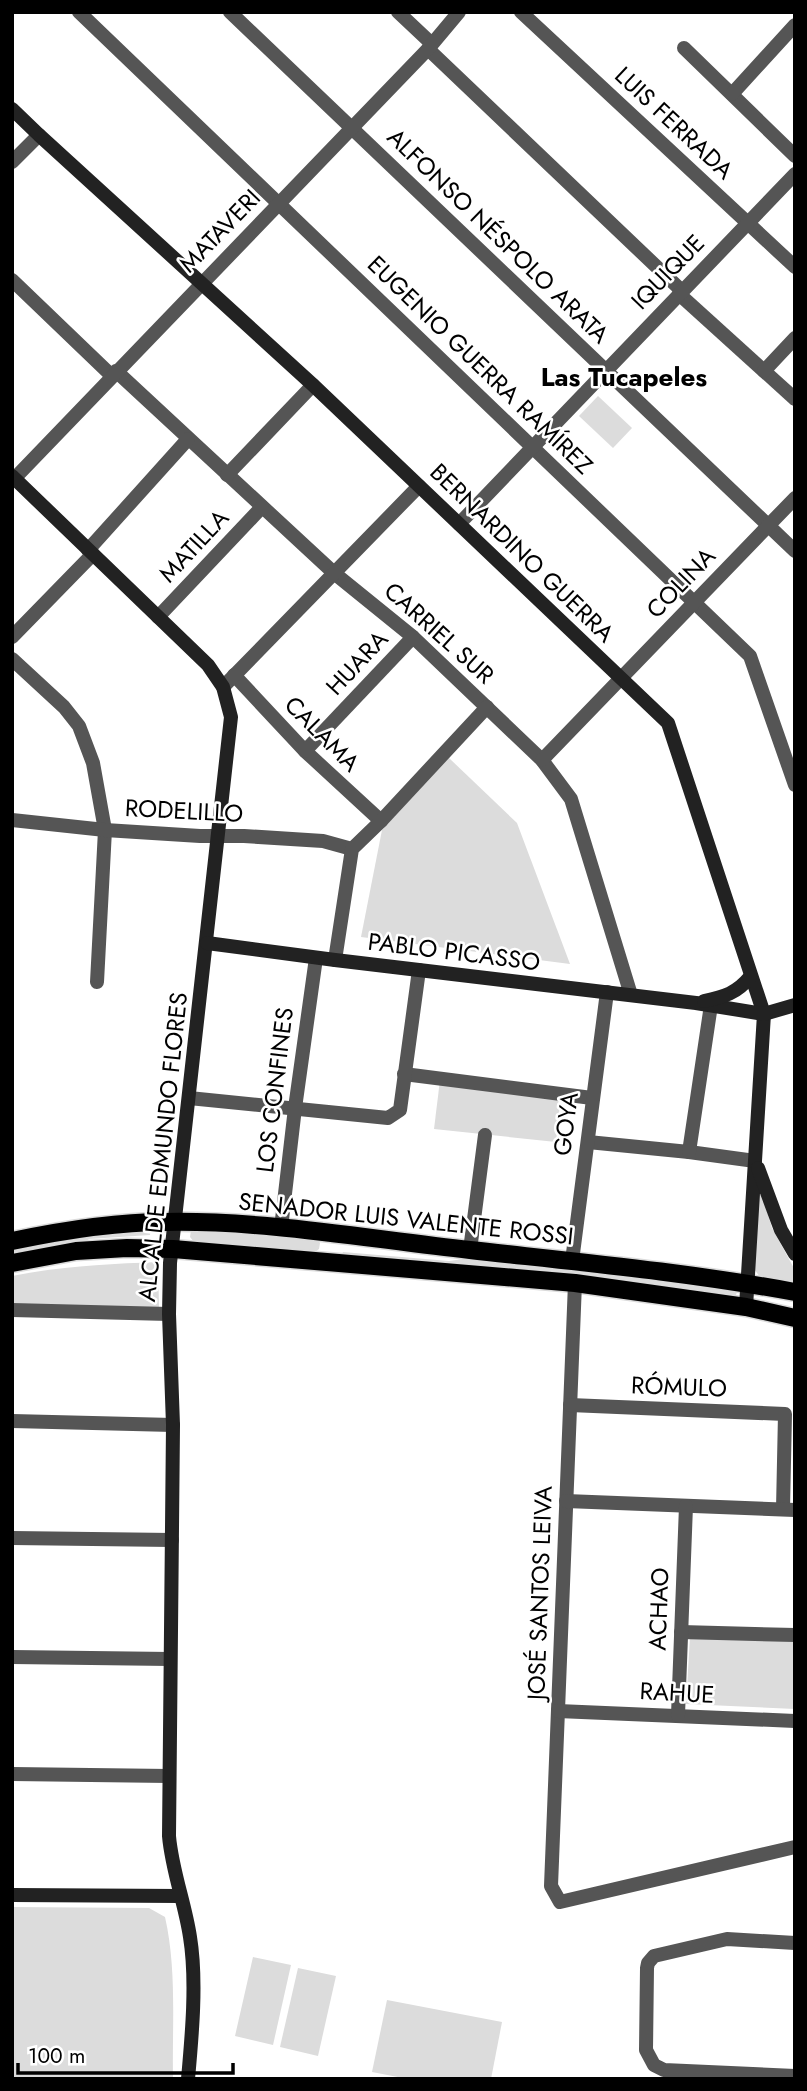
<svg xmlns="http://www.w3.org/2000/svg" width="807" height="2091" viewBox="0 0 807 2091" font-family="Jost,sans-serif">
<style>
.green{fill:#dcdcdc}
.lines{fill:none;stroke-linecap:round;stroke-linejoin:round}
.primary-casing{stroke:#dbdbdb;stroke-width:21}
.street{stroke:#555;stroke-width:14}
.secondary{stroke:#222;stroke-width:14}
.primary{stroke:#000;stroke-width:18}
.labels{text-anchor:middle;stroke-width:5;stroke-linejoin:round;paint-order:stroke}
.street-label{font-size:24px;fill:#000;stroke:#fff}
.neighbourhood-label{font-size:26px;font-weight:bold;fill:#000;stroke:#fff}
</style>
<rect width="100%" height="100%" fill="#fff"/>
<g class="green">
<polygon points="598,396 632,428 613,448 579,416"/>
<polygon points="449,758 517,823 570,964 361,937 382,830"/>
<polygon points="440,1080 561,1096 556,1142 434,1129"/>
<polygon points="758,1195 762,1195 772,1228 795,1270 795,1284 760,1277 754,1269"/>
<polygon points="197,1226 317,1238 320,1243 319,1249 315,1252 245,1245 194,1242 190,1237 191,1230"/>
<polygon points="151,1229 150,1235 89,1239 79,1246 12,1259 12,1248 57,1239"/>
<polygon points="343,1252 449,1261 470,1258 729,1287 734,1288 737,1292 735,1298 347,1258 342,1254"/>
<path d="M158,1262L159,1307L12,1306V1276C61,1266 108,1264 158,1262Z"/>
<polygon points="690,1637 795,1641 795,1709 686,1704"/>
<path d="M12,1907L149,1908L165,1917C177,1970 172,2025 173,2079H12Z"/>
<polygon points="253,1957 291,1965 273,2045 235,2036"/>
<polygon points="298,1968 336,1976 318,2056 280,2047"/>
<polygon points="387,2000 502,2022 491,2079 408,2079 372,2072"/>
</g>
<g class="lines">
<defs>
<g id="primary">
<path d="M12,1241C60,1231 115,1222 164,1222C266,1220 368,1239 470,1250C578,1262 687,1272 795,1292"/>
<polyline points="12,1263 76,1251 127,1248 173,1249 575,1283 746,1307 795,1318"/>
</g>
</defs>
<use href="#primary" class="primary-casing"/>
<g class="street">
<polyline points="79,12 750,656 795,785"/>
<polyline points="230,12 795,551"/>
<polyline points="398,12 432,44"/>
<polyline points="521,12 795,267"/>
<polyline points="684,48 795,156"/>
<polyline points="428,49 682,291"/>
<polyline points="732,94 795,25"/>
<polyline points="12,162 39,135"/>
<polyline points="12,280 112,376"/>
<polyline points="679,294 795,399"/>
<polyline points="116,371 334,573 413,637 542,760 571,799 631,995"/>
<polyline points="764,371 795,338"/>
<polyline points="227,475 313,385"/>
<polyline points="12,481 428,49 459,12"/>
<polyline points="459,524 795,174"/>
<polyline points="88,550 188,439"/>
<polyline points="158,617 262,507"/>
<polyline points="12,637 93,554"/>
<polyline points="12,659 64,707 79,726 93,763 105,830 97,982"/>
<polyline points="234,675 305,751 381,821"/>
<polyline points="223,687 419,486"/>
<polyline points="305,751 413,637"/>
<polyline points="542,760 795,498"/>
<polyline points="12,820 105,830 200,836 244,836 323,841 352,849"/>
<polyline points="335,960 352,849 381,821 487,707"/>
<polyline points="404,1074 592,1098"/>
<polyline points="189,1098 388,1118 400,1110 419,970"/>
<polyline points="588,1142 689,1152 755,1161"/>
<polyline points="689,1152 711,1005"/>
<polyline points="281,1228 295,1108 316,958"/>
<polyline points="470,1250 485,1135"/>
<polyline points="572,1261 607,992"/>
<polyline points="575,1283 551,1886 560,1902 795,1847"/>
<polyline points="12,1310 169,1314"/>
<polyline points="570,1405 785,1414 783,1509"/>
<polyline points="12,1421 173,1425"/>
<polyline points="566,1501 795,1510"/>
<polyline points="12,1538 172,1540"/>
<polyline points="681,1632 795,1635"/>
<polyline points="12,1657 170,1659"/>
<polyline points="558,1711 795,1721"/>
<polyline points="678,1715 686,1506"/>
<polyline points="12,1774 169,1776"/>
<polyline points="795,1943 727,1939 654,1956 648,1963 647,1968 646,2050 654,2065 664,2070 795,2076"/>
</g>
<g class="secondary">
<polyline points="12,109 39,135 313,385 668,723 764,1014 746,1307"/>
<path d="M12,476L208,665L223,687L231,717L170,1263L169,1314L173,1425L169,1836C172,1871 185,1903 190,1937C197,1980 192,2035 188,2079"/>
<polyline points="207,943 335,960 696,1003 764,1014 795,1005"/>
<path d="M704,1001C724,997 737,993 750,977"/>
<polyline points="758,1168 781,1230 795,1254"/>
<polyline points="12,1895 180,1896"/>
</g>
<use href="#primary" class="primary"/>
</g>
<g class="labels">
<g class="street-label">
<text transform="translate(674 123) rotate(43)" y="8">LUIS FERRADA</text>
<text transform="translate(220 231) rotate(-46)" y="8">MATAVERI</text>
<text transform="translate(498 236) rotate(44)" y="8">ALFONSO NÉSPOLO ARATA</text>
<text transform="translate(668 272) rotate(-46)" y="8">IQUIQUE</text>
<text transform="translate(480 365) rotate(44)" y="8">EUGENIO GUERRA RAMÍREZ</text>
<text transform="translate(194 546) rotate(-47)" y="8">MATILLA</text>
<text transform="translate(522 553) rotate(44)" y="8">BERNARDINO GUERRA</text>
<text transform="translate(681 583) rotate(-46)" y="8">COLINA</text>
<text transform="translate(439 633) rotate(42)" y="8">CARRIEL SUR</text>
<text transform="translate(357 663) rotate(-47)" y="8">HUARA</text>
<text transform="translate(322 734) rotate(45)" y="8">CALAMA</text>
<text transform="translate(184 811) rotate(3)" y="8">RODELILLO</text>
<text transform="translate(454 952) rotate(7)" y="8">PABLO PICASSO</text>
<text transform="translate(275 1090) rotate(-83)" y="8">LOS CONFINES</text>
<text transform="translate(566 1124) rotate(-83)" y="8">GOYA</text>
<text transform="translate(163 1147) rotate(-84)" y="8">ALCALDE EDMUNDO FLORES</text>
<text transform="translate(406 1219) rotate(6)" y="8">SENADOR LUIS VALENTE ROSSI</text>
<text transform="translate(679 1387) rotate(2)" y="8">RÓMULO</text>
<text transform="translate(540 1593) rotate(-88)" y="8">JOSÉ SANTOS LEIVA</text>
<text transform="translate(659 1609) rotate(-88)" y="8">ACHAO</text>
<text transform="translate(677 1693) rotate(3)" y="8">RAHUE</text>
</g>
<g class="neighbourhood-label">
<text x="624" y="386">Las Tucapeles</text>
</g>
</g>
<rect width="807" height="2091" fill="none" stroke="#000000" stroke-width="28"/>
<path d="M18 2063v10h215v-10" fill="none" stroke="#000000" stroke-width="3.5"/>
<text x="28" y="2063" font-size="21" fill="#000000" stroke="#ffffff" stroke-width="5" paint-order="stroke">100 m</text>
</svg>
